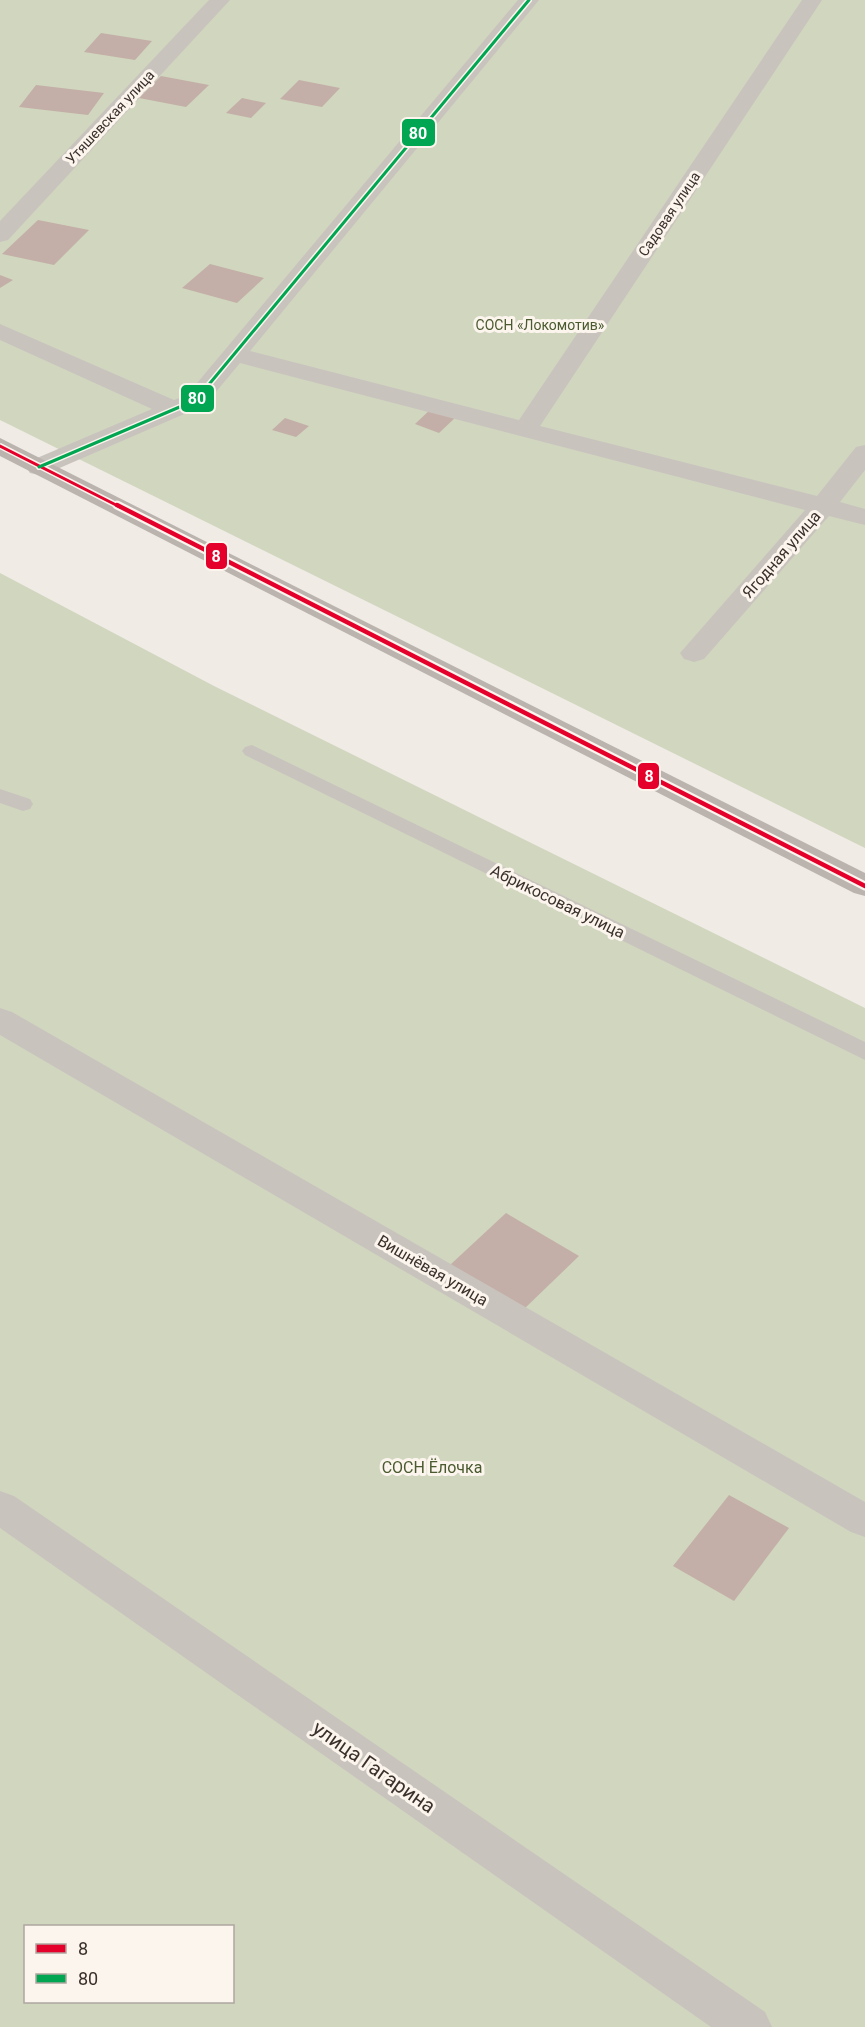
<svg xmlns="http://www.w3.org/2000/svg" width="865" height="2027" viewBox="0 0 865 2027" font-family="Roboto,sans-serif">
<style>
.green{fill:#d1d6bf;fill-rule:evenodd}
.building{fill:#c3afa7}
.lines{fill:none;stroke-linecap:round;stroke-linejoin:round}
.lane{fill:#c9c3be;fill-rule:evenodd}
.street{fill:#c9c3be;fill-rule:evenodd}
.secondary{fill:#bab3ae;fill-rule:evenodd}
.bus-1-far1-casing{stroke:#fbf5ee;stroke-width:6}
.bus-1-casing{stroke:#fbf5ee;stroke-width:9}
.bus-2-casing{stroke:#fbf5ee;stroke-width:6}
.bus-1-far1{stroke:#e4002b;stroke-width:3}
.bus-1{stroke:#e4002b;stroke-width:4.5}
.bus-2{stroke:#00a651;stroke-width:3}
.labels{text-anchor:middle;stroke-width:6;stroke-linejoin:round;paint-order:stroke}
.far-street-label{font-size:14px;fill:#3b302b;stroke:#fbf5ee}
.far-park-label{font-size:14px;fill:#4a5a2e;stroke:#fbf5ee}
.street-label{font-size:16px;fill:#3b302b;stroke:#fbf5ee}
.park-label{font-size:16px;fill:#4a5a2e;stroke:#fbf5ee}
.near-street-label{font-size:20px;fill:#3b302b;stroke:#fbf5ee}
.line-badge{stroke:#fbf5ee;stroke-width:2}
.badge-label{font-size:16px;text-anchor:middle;font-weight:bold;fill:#fff}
</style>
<rect width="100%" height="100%" fill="#f0ebe5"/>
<g class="green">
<polygon points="0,0 865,0 865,848 0,420"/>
<path d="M0,573L214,686L865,1008V2027H0ZM26,1926H232V2002H26Z"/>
</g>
<g class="building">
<polygon points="101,33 152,41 135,60 84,52"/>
<polygon points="161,76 209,85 186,107 139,98"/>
<polygon points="299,80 340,88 322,107 280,99"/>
<polygon points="36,85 104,93 88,115 19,107"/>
<polygon points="242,98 266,103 251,118 226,113"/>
<polygon points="38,220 89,230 54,265 2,254"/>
<polygon points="210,264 264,278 237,303 182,288"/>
<polygon points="0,275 13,280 0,288"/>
<polygon points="432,408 457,416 439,433 415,424"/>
<polygon points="285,418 309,426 296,437 272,430"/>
<polygon points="506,1213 579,1256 523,1310 450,1265"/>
<polygon points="729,1495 789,1528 734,1601 673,1566"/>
</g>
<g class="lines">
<g class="lane">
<polygon points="252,745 865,1042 865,1060 245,755 242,751 245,747"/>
<polygon points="0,789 30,799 33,804 30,809 23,811 0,803"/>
</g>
<g class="street">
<polygon points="209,0 230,0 8,240 0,242 0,221"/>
<polygon points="518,0 539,0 250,351 519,420 802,0 822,0 540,426 817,496 856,447 865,445 865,470 840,502 865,509 865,525 829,516 704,659 694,662 684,659 680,653 805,510 240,363 205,405 48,473 39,475 30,473 26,467 30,461 152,409 0,340 0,324 174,400 187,395"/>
<polygon points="0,1008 12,1012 865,1502 865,1537 851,1532 0,1035"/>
<polygon points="0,1491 14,1496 765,2012 772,2027 711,2027 0,1528"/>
</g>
<polygon class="secondary" points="0,438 865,873 865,896 854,893 0,456"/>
<defs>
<polyline id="bus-1-far1" points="0,446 120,507"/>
<polyline id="bus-1" points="117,505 865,886"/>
<polyline id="bus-2" points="39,467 196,400 529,0"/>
</defs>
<use href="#bus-1-far1" class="bus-1-far1-casing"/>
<use href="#bus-1" class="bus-1-casing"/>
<use href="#bus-2" class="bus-2-casing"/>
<use href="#bus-1-far1" class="bus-1-far1"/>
<use href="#bus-1" class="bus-1"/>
<use href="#bus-2" class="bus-2"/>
</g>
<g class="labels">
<g class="far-street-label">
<text transform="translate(110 117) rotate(-47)" y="5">Утяшевская улица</text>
<text transform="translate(669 214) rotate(-56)" y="5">Садовая улица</text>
</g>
<g class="far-park-label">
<text x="540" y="330">СОСН «Локомотив»</text>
</g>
<g class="street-label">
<text transform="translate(781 554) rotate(-49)" y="6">Ягодная улица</text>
<text transform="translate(558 901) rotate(26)" y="6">Абрикосовая улица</text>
<text transform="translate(433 1270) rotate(30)" y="6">Вишнёвая улица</text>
</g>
<g class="park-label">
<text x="432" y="1473">СОСН Ёлочка</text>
</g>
<g class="near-street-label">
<text transform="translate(374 1767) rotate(35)" y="7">улица Гагарина</text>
</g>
</g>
<g class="line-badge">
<rect x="401" y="118" width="35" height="29" rx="6" fill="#00a651"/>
<rect x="180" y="384" width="35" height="29" rx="6" fill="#00a651"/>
<rect x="205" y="542" width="23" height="28" rx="6" fill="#e4002b"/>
<rect x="637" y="762" width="23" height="28" rx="6" fill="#e4002b"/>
</g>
<g class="badge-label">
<text x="418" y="139">80</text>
<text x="197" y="404">80</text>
<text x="216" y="562">8</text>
<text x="649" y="782">8</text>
</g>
<rect x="24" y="1925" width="210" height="78" fill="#fbf5ee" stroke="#aea6a0" stroke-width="1.5"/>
<rect x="36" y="1944" width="30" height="9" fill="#e4002b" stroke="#aea6a0" stroke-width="1.5"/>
<text x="78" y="1955" font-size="18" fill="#3b302b">8</text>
<rect x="36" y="1974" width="30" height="9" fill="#00a651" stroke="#aea6a0" stroke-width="1.5"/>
<text x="78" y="1985" font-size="18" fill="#3b302b">80</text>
</svg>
